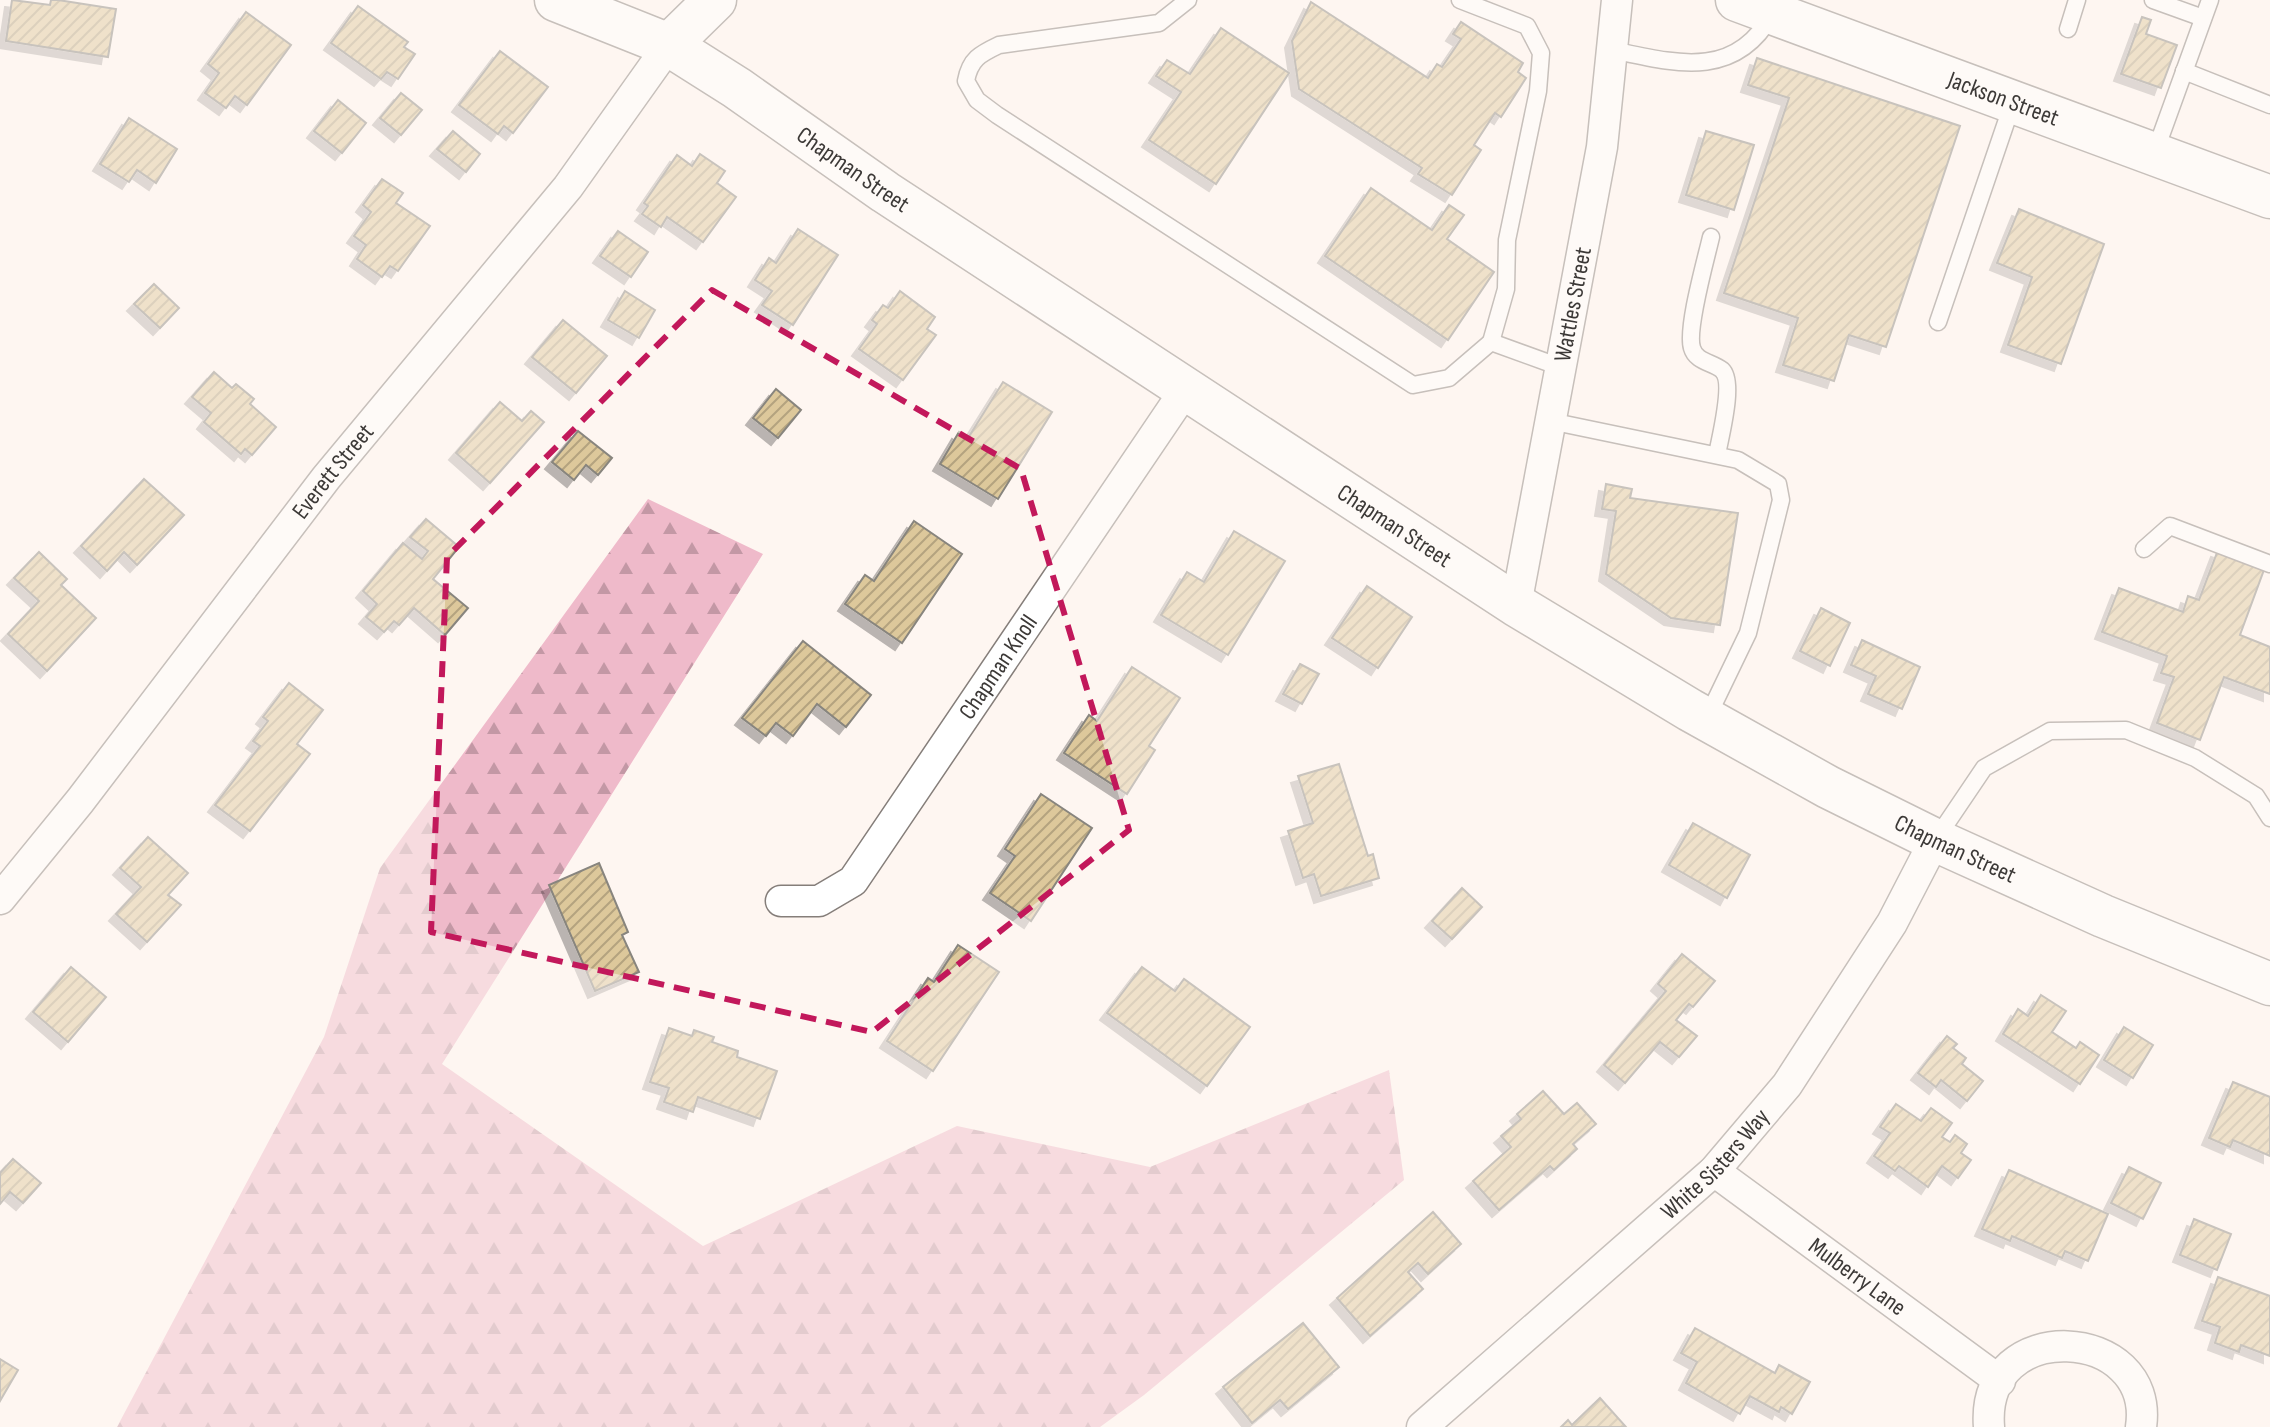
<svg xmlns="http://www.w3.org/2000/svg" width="2270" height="1427" viewBox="0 0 2270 1427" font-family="'Sofia Sans Condensed',sans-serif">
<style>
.forest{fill:url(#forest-firs)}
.building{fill:url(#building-hatch);stroke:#88857e;stroke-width:2;filter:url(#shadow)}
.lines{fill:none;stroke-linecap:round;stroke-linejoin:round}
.lane-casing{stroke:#857e7a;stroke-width:19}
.street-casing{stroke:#857e7a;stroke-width:33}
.secondary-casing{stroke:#857e7a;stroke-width:45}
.lane{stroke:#fff;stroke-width:16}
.street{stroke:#fff;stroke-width:30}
.secondary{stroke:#fff;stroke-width:42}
.marked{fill:none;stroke:#c2185b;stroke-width:6;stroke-dasharray:16 10;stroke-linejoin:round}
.labels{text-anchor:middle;stroke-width:6;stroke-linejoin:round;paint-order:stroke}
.street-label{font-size:24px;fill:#3c3937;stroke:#fef6f1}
</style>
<defs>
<pattern id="forest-firs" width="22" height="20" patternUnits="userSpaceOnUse" patternTransform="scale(2)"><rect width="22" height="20" fill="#efbaca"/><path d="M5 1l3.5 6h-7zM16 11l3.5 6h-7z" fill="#c398a5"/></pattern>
<pattern id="building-hatch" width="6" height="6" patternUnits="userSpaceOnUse" patternTransform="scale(2)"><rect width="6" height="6" fill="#ddc89b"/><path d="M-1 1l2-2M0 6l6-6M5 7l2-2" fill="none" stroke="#b4a37f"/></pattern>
<filter id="shadow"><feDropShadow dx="-7" dy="7" stdDeviation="0" flood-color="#0004"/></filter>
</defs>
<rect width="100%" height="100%" fill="#fef6f1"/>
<polygon class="forest" points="648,499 763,554 442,1064 703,1246 957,1126 1150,1167 1389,1070 1404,1180 1144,1395 1100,1427 117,1427 324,1037 380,868"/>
<g class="building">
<polygon points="12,0 50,5 51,0 58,0 116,9 108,57 6,41"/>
<polygon points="1311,2 1428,78 1437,64 1442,67 1461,39 1453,34 1461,22 1523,63 1518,72 1526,78 1501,117 1495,113 1474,145 1481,150 1452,195 1418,174 1422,168 1299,89 1292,41"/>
<polygon points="358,6 408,42 404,47 415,54 398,79 387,72 381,79 331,43"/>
<polygon points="246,12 291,45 247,105 235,96 226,108 205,93 219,73 208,64"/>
<polygon points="2142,17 2151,20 2146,34 2177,45 2161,88 2121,74"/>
<polygon points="1221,28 1289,73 1216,184 1149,140 1181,92 1156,76 1167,60 1190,74"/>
<polygon points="500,51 548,87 513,133 504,126 498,134 459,105"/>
<polygon points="1757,58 1960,126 1886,347 1849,335 1834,381 1783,365 1798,318 1724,293 1789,98 1748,85"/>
<polygon points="401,93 422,110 401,135 380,118"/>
<polygon points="338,100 366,123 342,153 314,131"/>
<polygon points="129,118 177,149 156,183 137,170 129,182 100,164"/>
<polygon points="453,131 480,154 466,172 437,149"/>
<polygon points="1706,131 1754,145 1734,210 1686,195"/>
<polygon points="700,154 725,171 717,183 736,197 703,242 667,217 661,227 642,214 648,206 644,203 677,155 692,166"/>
<polygon points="382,179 403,193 396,203 430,226 398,271 390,266 382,277 357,259 366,245 354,236 371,212 363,205"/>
<polygon points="1371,188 1432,230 1449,205 1464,215 1447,239 1494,272 1448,340 1325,256"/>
<polygon points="2019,209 2104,244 2061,364 2008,345 2032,277 1997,263"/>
<polygon points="798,229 838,255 793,325 762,305 772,291 755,280 769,258 776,263"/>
<polygon points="618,231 648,252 631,277 600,256"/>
<polygon points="154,284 179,308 160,328 134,304"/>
<polygon points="625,291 655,310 639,338 608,320"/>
<polygon points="900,291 935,317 927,329 936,335 903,380 859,349 877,324 872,320 883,305 888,308"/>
<polygon points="563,320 607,356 576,393 532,357"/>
<polygon points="214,372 232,388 236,384 254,399 250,404 276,427 252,455 245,449 241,454 204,422 211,413 192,397"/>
<polygon points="1003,382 1052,412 998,499 940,464 959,432 968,438"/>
<polygon points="776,389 801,410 778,438 753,418"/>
<polygon points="500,402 522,421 531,411 544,422 490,483 456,453"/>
<polygon points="578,431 612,458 598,475 586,465 574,480 552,462"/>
<polygon points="144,479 184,515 137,565 124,552 107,571 81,546"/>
<polygon points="1606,484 1632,489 1630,498 1738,513 1720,625 1671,618 1606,574 1616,511 1602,509"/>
<polygon points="426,519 459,547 433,579 468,608 445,635 414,608 399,625 394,621 384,632 366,617 377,604 363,591 403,543 422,559 428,551 410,537"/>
<polygon points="914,521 962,554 902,643 845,604 865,575 874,581"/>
<polygon points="1234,531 1285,561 1228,655 1161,615 1187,572 1204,582"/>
<polygon points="2218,550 2265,567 2240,635 2270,647 2270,694 2224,677 2200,740 2157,723 2174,677 2161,673 2167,656 2102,632 2119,588 2183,612 2188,596 2199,600"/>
<polygon points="39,552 67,579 61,585 96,618 47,671 8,634 39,601 14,578"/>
<polygon points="1367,586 1412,617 1378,668 1332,638"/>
<polygon points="1821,608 1850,623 1830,666 1800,651"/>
<polygon points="1862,640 1920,667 1902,709 1868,694 1876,676 1851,665"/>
<polygon points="803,641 871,695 846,727 817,704 793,736 776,723 766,736 742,718"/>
<polygon points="1300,664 1319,674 1302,704 1283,694"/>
<polygon points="1132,667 1180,698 1149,746 1155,750 1127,794 1064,753 1089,715 1097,721"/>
<polygon points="289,683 323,710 297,744 310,754 250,831 215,805 260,746 253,741 268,721 263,717"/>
<polygon points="1339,764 1368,856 1373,854 1379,878 1321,896 1314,874 1303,878 1288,831 1313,823 1298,776"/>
<polygon points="1041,794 1092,828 1031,921 990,893 1015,856 1005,849"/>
<polygon points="1693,823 1750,855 1727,898 1669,865"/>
<polygon points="148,837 188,873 168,895 181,905 147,942 116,914 141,887 120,868"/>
<polygon points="599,863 628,932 622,935 639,972 595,991 549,885"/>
<polygon points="1462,888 1482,907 1452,939 1432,921"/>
<polygon points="958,945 999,972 933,1071 887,1041 928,978 934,982"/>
<polygon points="1682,954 1715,981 1693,1007 1689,1004 1676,1020 1697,1036 1679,1057 1660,1042 1625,1083 1604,1065 1666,991 1658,984"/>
<polygon points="71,967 106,997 68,1042 33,1012"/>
<polygon points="1142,967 1175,991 1184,979 1250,1027 1207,1086 1107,1013"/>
<polygon points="2041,995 2066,1011 2052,1032 2076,1048 2080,1042 2099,1055 2080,1084 2003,1034 2018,1009 2028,1016"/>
<polygon points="2124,1027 2153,1045 2133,1078 2104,1060"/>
<polygon points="669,1028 692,1036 694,1030 714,1037 712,1042 738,1051 737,1057 777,1071 760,1119 698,1097 693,1112 664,1102 669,1088 650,1082"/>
<polygon points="1947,1036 1957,1044 1953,1048 1966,1058 1962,1064 1983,1081 1967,1101 1941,1080 1936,1087 1918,1073"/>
<polygon points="2233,1082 2270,1097 2270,1156 2233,1140 2230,1147 2209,1138"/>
<polygon points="1543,1091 1564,1114 1577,1103 1596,1124 1573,1144 1577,1149 1554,1170 1550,1166 1499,1210 1473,1181 1511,1147 1501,1136 1521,1119 1517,1114"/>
<polygon points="1896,1104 1921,1121 1931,1108 1952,1123 1942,1137 1950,1142 1955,1135 1967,1144 1961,1153 1971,1160 1958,1178 1942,1166 1928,1187 1899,1166 1895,1171 1874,1156 1890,1133 1880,1127"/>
<polygon points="13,1159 41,1183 23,1203 10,1192 0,1204 0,1173"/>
<polygon points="2129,1167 2161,1183 2143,1219 2111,1203"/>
<polygon points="2009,1170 2108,1214 2088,1261 2065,1251 2062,1258 2012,1236 2010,1241 1982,1229"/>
<polygon points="1433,1212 1461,1244 1428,1274 1418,1263 1408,1272 1423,1289 1370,1336 1337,1298"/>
<polygon points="2194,1219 2231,1234 2217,1270 2180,1255"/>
<polygon points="2218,1277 2270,1296 2270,1356 2241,1345 2239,1352 2215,1343 2220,1327 2202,1321"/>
<polygon points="1303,1323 1339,1367 1288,1409 1280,1400 1252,1423 1223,1387"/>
<polygon points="1695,1328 1775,1373 1779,1365 1810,1382 1792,1414 1781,1407 1779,1412 1750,1396 1740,1414 1686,1383 1697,1362 1681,1353"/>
<polygon points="0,1359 18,1370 0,1401"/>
<polygon points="1600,1398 1626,1427 1561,1427 1568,1420 1572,1425"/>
</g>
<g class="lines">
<defs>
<g id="lane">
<path d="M1188,0L1159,23L999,45C980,54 970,59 966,81L977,100L997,115L1413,385L1449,378L1491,342L1560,367"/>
<polyline points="1460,0 1527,26 1541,53 1538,91 1507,240 1506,289 1491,342"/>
<polyline points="2153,0 2203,18"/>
<polyline points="2068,29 2077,0"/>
<path d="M1612,50C1674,63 1735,81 1772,14"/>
<polyline points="2184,71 2270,105"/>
<polyline points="2155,152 2210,0"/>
<path d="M1711,237C1706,259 1686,329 1692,348C1696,362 1712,362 1722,370C1735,382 1720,437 1717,455"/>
<polyline points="1938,322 2013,102"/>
<polyline points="1550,421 1738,460 1778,484 1781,500 1748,633 1707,718"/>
<polyline points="2144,549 2170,526 2270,564"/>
<polyline points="1936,839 1984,768 2050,731 2126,730 2195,758 2256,796 2270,818"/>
</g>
<g id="street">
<path id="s1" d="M1516,605L1602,147L1617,0"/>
<path id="s2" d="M0,899L80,801L326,478L568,187L669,45"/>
<path id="s3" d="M781,901H819L853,881L1186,389"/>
<path id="s4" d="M1714,1171L2000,1381"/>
<path id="s5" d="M1422,1427L1714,1171L1787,1085L1892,923L1935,840"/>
<path d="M1989,1427C1980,1314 2156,1325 2141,1427"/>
</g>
<g id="secondary">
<path id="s6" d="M556,0L669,45L737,88L885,192L1516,605L1690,710L1828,787L1935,840L2103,916L2270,984"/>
<path id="s7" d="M1737,0L2270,197"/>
<polyline points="669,45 715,0"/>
</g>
</defs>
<use href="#lane" class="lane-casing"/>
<use href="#street" class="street-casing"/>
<use href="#secondary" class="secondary-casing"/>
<use href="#lane" class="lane"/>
<use href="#street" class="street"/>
<use href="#secondary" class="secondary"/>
</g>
<path d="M0 0H2270V1427H0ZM712,290L1021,469L1129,830L872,1032L431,932L447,557Z" fill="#fef6f1" fill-opacity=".55" fill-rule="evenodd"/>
<path class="marked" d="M712,290L1021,469L1129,830L872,1032L431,932L447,557Z"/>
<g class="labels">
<g class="street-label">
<text dy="8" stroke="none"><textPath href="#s7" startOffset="284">Jackson Street</textPath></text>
<text dy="8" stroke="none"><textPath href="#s6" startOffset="344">Chapman Street</textPath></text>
<text dy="8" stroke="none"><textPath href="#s1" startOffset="306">Wattles Street</textPath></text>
<text dy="8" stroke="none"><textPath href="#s2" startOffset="542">Everett Street</textPath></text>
<text dy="8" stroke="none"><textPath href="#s6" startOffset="992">Chapman Street</textPath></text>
<text dy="8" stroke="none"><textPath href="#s3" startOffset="336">Chapman Knoll</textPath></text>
<text dy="8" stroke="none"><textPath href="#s6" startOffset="1640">Chapman Street</textPath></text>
<text dy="8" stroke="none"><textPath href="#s5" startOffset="394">White Sisters Way</textPath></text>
<text dy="8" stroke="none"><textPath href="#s4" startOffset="178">Mulberry Lane</textPath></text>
</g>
</g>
</svg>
